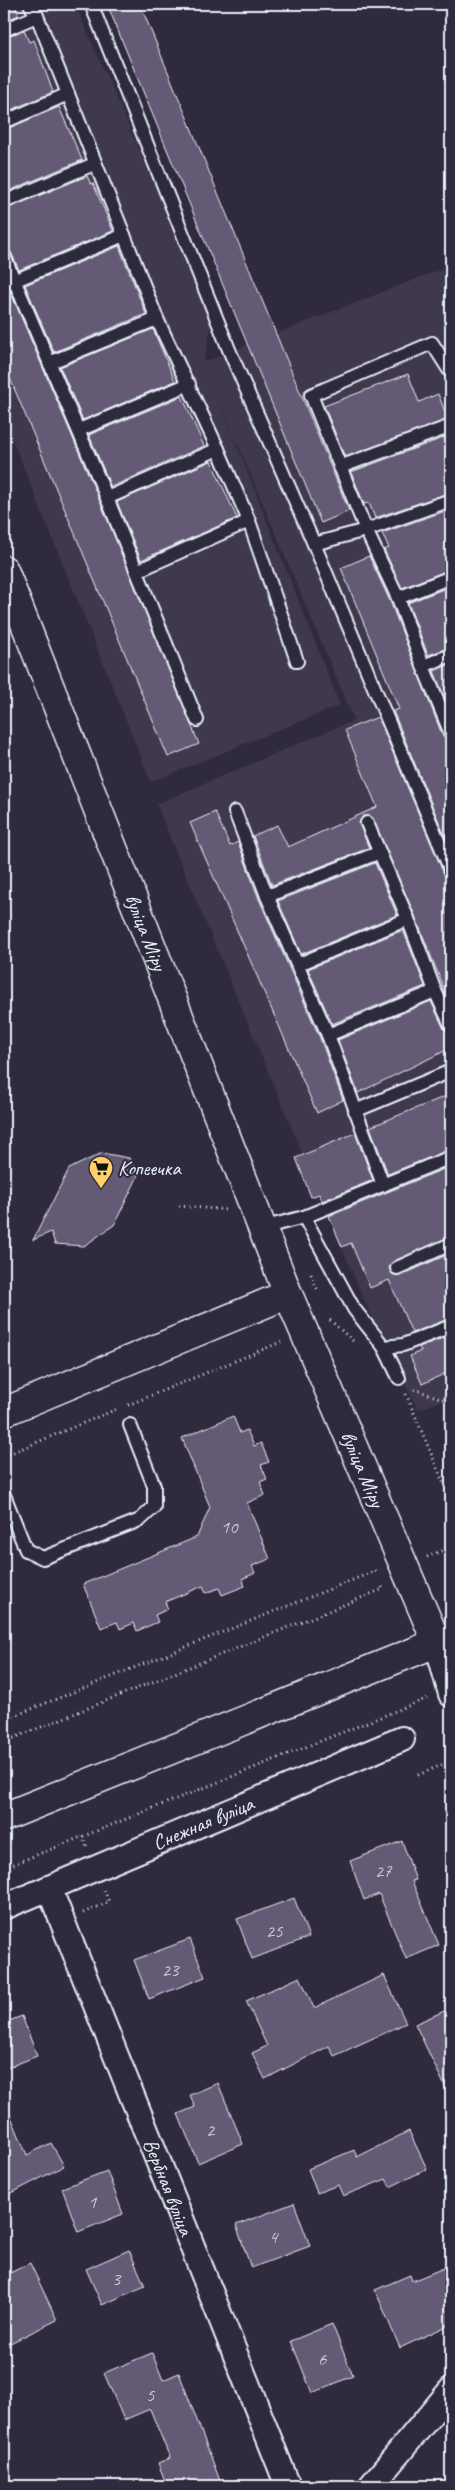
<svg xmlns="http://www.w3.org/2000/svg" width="455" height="2490" viewBox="0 0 455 2490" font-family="Caveat,sans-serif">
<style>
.built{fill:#3f384e}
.building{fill:#655a76;stroke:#e8f1f8}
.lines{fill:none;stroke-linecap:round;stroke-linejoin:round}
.lane-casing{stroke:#e8f1f8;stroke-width:16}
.street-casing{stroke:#e8f1f8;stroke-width:28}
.secondary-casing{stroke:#e8f1f8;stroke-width:31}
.path{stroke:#e8f1f8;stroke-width:3;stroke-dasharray:1 4;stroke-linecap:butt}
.lane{stroke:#2f2a3d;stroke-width:12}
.street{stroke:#2f2a3d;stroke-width:24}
.secondary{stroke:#2f2a3d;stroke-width:28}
.labels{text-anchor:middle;stroke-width:4;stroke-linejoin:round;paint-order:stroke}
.number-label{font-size:19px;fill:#c7cbd8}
.street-label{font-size:21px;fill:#e8f1f8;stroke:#2f2a3d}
.poi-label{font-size:21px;fill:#e8f1f8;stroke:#2f2a3d;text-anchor:start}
</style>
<rect width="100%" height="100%" fill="#2f2a3d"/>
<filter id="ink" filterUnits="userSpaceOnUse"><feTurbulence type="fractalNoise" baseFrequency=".02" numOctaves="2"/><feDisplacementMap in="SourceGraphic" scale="10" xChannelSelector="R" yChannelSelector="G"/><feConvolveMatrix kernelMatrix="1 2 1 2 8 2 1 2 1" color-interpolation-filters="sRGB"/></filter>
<g filter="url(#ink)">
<polygon class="built" points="4,4 75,4 213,317 204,362 449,266 451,272 451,1397 418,1410 363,1298 156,804 354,720 219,400 340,705 151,782 4,419"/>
<g class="building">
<polygon points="4,4 14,4 19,15 4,21"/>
<polygon points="107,4 140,4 349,511 321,523"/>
<polygon points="24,30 29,42 34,40 53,92 4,113 4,38"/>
<polygon points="59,107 82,160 4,193 4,130"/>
<polygon points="87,176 91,184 93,183 113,231 19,270 11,252 4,248 4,210"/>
<polygon points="119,246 146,314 54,352 25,285"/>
<polygon points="10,291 100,501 199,744 168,757 4,364 4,293"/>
<polygon points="153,329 175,381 83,420 60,367"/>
<polygon points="408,374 419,402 438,394 448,419 345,457 324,406"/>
<polygon points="182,396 204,446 111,487 89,435"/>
<polygon points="451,435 451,492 375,518 369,503 364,504 351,472"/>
<polygon points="211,461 237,518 141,560 117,502"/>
<polygon points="451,509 451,569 402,588 384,550 389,548 382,533"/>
<polygon points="369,556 390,601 443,737 451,742 451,851 393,711 399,709 341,568"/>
<polygon points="451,586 451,647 428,655 408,603"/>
<polygon points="451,664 451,713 434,671"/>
<polygon points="378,717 444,874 451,879 451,1006 415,916 372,817 363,816 359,823 369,848 272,885 253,836 277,825 288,847 377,807 345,730"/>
<polygon points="215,812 230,846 238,842 259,899 320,1038 343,1100 317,1113 190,823"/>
<polygon points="375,863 397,915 301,954 278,901"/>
<polygon points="403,930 425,986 332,1024 308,969"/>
<polygon points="431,1001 444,1029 451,1033 451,1048 358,1093 338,1040"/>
<polygon points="451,1094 451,1149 388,1174 370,1127"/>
<polygon points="355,1133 373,1180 322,1201 319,1194 311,1197 296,1158"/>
<polygon points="102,1153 129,1158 138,1176 114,1225 84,1246 55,1244 51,1232 33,1240 69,1169"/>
<polygon points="451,1166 451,1236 394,1261 389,1267 392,1274 400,1276 451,1253 451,1318 412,1333 389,1280 370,1288 351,1243 342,1247 329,1216"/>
<polygon points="451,1335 451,1371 422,1384 410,1356 421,1351 419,1347"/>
<polygon points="233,1416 240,1433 247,1430 254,1446 261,1443 269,1462 261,1465 267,1479 260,1482 265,1495 247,1503 270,1559 252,1566 255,1573 242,1579 245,1586 222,1595 219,1588 206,1593 203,1586 165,1602 168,1609 155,1615 158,1622 137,1631 134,1623 120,1629 117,1622 101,1628 83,1584 197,1537 210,1507 182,1438"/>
<polygon points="402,1841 416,1880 412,1881 439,1945 406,1959 379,1894 364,1900 350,1861"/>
<polygon points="294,1898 309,1937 252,1959 237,1919"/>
<polygon points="190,1939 205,1977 149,1999 134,1960"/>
<polygon points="384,1975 406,2023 334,2056 329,2046 265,2079 252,2053 267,2046 246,2001 300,1977 314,2008"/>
<polygon points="451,2008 451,2099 415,2024"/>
<polygon points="22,2016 37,2056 4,2069 4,2023"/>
<polygon points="218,2083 243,2144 198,2163 178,2114 195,2107 190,2095"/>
<polygon points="4,2100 27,2155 51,2143 64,2166 4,2197"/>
<polygon points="409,2131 427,2169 390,2187 386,2179 343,2196 338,2185 317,2193 308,2169 354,2150 357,2157"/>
<polygon points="107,2171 123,2214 78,2232 62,2188"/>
<polygon points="294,2203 310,2246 251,2268 236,2225"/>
<polygon points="129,2250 145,2286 102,2305 86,2269"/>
<polygon points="30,2263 57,2320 4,2346 4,2276"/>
<polygon points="451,2265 451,2324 400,2348 375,2290 410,2275 412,2281"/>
<polygon points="332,2324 353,2376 312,2393 291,2341"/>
<polygon points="152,2353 163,2380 179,2373 222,2486 167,2486 158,2463 170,2458 150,2409 124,2420 104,2373"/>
</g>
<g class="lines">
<defs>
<g id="lane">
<polyline points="91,4 230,352 314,544 451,871"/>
<polyline points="4,30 37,16"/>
<polyline points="4,122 68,94"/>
<polyline points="4,202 94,164"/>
<polyline points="124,235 157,319 218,449 249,521 297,661"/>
<polyline points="4,256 107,498 197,720"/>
<polyline points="4,285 124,235 37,16 30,4"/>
<polyline points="49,363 157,319"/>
<polyline points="451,373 432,343 311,395 366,530 398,598 423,666 451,734"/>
<polyline points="79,430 189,384"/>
<polyline points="340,467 451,426"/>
<polyline points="107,498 218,449"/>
<polyline points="314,544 366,530 451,500"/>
<polyline points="137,571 249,521"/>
<polyline points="398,598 451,577"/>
<polyline points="423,666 451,655"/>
<polyline points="235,812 267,896 328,1035 383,1185"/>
<polyline points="367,823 408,919 435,991 451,1025"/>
<polyline points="267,896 378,853"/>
<polyline points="299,964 408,919"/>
<polyline points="328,1035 435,991"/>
<polyline points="355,1111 451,1071"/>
<polyline points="304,1217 354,1309 384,1347 403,1345 451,1326"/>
<polyline points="262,1228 304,1217 451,1157"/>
<polyline points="397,1268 451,1244"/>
<polyline points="384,1347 399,1378"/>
<polyline points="4,1495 26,1550 43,1558 140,1520 154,1507 154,1486 130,1425"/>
</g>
<g id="street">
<polyline points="437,1643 451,1694"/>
<path id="s1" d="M49,1888L288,2486"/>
<path id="s2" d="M4,1907L402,1739"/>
<polyline points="371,2486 451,2390"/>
</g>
<g id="secondary">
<path id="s3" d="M4,570L288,1294L437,1643"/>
<polyline points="4,1412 288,1294"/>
<polyline points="4,1817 451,1637"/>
</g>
</defs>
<use href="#lane" class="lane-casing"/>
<use href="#street" class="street-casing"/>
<use href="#secondary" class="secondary-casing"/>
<g class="path">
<polyline points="179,1206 228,1210"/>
<polyline points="311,1274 318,1291"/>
<polyline points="330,1320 353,1341"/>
<polyline points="414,1389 451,1402"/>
<polyline points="406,1394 451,1501"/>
<polyline points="128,1405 281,1342"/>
<polyline points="4,1456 117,1409"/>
<polyline points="427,1557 451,1547"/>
<polyline points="4,1720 375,1571 377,1574"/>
<polyline points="4,1742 383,1589 382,1587"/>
<polyline points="418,1775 451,1761"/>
<polyline points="82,1836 87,1847"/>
<polyline points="4,1868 428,1698"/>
<polyline points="83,1913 109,1902 104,1890"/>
</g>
<use href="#lane" class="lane"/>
<use href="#street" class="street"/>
<use href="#secondary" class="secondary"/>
</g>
</g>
<defs>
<symbol id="supermarket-pin" viewBox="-11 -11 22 30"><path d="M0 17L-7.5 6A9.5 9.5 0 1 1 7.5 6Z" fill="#ffd166" stroke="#2f2a3d"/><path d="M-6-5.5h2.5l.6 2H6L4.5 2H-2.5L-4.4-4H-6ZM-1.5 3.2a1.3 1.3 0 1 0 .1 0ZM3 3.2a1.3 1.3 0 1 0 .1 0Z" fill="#111"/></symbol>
</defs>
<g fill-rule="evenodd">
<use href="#supermarket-pin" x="87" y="1154" width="28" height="38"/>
</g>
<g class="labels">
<g class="number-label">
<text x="229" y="1533">10</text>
<text x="383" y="1877">27</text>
<text x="274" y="1937">25</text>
<text x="170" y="1976">23</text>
<text x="210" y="2136">2</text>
<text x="92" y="2208">1</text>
<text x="273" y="2243">4</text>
<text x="116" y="2285">3</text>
<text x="322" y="2365">6</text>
<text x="150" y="2401">5</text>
</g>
<g class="street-label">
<text dy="7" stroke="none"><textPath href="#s3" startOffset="389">вуліца Міру</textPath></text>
<text dy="7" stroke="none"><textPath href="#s3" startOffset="968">вуліца Міру</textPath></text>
<text dy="7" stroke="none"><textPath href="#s2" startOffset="216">Снежная вуліца</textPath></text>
<text dy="7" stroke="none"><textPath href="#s1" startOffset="322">Вербная вуліца</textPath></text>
</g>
<g class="poi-label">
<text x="118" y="1175">Копеечка</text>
</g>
</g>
<rect width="455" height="2490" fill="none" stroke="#2f2a3d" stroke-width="20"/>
<rect x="10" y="10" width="435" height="2470" fill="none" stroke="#e8f1f8" stroke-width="2" filter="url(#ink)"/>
</svg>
